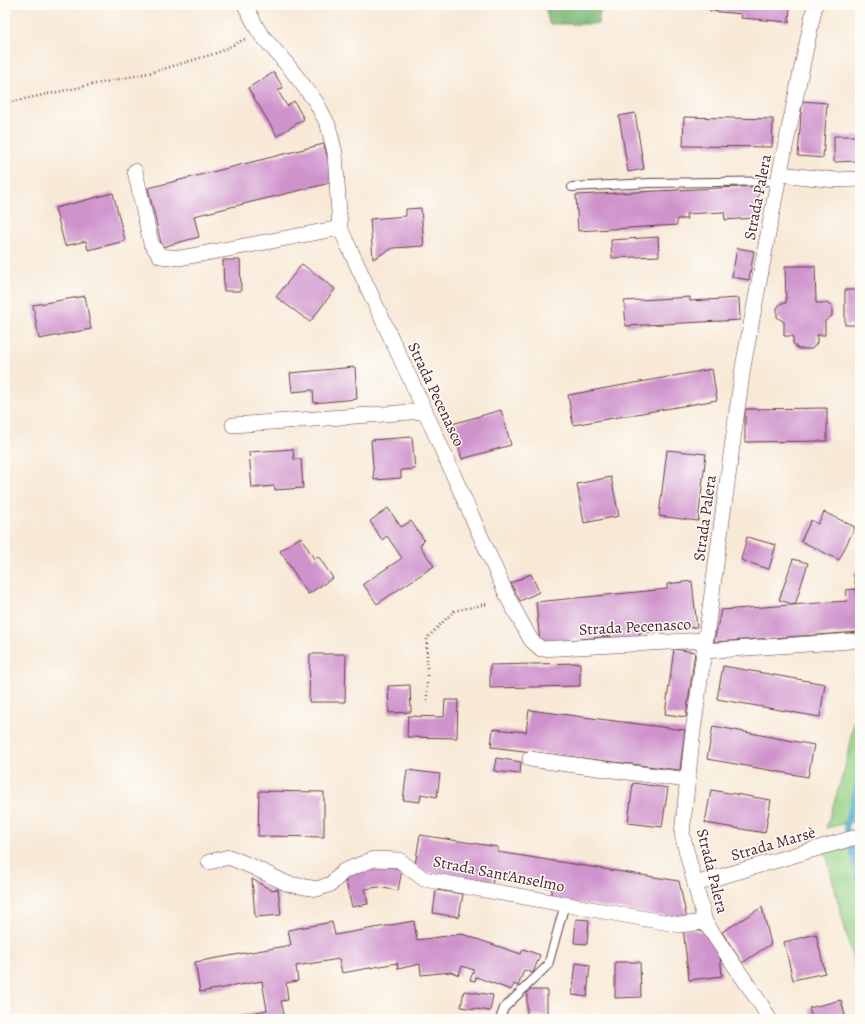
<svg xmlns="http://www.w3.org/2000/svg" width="865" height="1024" viewBox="0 0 865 1024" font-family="Alegreya,serif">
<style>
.green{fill:#97d388;stroke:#70795a}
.forest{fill:#79b574;stroke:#626a50}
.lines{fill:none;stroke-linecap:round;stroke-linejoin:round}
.stream{stroke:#59acd4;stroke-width:5.5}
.building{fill:#cf93cc}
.service-casing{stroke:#643d45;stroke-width:10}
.minor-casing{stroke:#643d45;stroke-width:16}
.path{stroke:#643d45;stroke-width:2.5;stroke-dasharray:1 3;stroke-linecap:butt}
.service{stroke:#fff;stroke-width:8}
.minor{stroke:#fff;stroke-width:15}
.labels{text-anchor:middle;stroke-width:3;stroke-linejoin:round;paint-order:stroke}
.street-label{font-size:16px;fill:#4a1f2b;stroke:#fdfcf7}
</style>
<rect width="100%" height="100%" fill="#fdfcf7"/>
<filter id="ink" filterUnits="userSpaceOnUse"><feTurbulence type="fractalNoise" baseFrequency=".025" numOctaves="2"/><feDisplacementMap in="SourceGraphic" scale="8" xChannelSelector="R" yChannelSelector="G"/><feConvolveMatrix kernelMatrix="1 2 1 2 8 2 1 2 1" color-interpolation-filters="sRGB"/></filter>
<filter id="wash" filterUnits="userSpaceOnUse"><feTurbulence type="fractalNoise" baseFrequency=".012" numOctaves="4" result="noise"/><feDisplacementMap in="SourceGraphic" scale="16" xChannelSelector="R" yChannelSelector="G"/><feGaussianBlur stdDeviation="0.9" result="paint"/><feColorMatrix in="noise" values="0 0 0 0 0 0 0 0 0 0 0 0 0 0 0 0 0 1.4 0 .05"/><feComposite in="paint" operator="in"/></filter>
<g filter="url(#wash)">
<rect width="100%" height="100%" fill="#f8e9d7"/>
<g class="green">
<polygon points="860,689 860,820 826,828 845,768"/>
<polygon points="860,842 860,988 825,850"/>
</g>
<polygon class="forest" points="545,5 601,5 598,24 549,24"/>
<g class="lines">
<polyline class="stream" points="860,776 846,825 860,884"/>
</g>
<g id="blocks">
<g class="building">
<polygon points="711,5 790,5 789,22 741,18 742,14 710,11"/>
<polygon points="274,72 283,88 278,91 287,106 294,101 304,119 277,136 248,88"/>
<polygon points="802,101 827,103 823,158 798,156"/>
<polygon points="635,113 644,169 628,172 619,116"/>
<polygon points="684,117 773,119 772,147 683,146"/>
<polygon points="834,136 860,136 860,161 834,162"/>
<polygon points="324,144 334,182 194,216 199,237 162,247 148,188"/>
<polygon points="760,186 754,218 725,220 724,212 686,214 687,219 677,219 677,225 578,231 576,195"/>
<polygon points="113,193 125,241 88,250 86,241 65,246 55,208"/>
<polygon points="421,208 424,246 393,248 373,259 370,219 406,216 406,209"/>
<polygon points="658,237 659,256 612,258 611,240"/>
<polygon points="737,248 754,251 749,280 732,277"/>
<polygon points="223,260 240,260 241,291 224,291"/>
<polygon points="302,264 335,289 310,322 276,297"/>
<polygon points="785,266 815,266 816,303 827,303 832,307 832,316 825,321 825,335 817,335 817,343 812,349 798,349 793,343 793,336 784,336 784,322 777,317 777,308 781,303 786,303"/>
<rect x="845" y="290" width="15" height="35"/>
<polygon points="85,296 91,329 39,339 33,305"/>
<polygon points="690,297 690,301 739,298 740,320 626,326 624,301"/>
<polygon points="355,367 357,399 314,403 313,390 292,392 290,373"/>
<polygon points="712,369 717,400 573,425 568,395"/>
<polygon points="827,408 827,441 745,442 745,409"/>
<polygon points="501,410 511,445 462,459 452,424"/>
<polygon points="412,437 415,469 401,470 401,478 374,480 371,440"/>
<polygon points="293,449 294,459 301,459 303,488 275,490 274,486 252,488 249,452"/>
<polygon points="667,450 706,454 698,521 659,516"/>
<polygon points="611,477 619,516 584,523 577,484"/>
<polygon points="388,508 401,527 411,521 424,540 420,546 434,566 377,604 363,584 402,558 387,536 382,540 370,521"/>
<polygon points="824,512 855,527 839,560 801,541 811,520 818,524"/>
<polygon points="301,537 314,559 318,556 333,578 308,594 280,551"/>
<polygon points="747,537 776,545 769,569 741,560"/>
<polygon points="793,559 808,563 795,605 779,600"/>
<polygon points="860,571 860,589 856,589 860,632 714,642 721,610 847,601 846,590 856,589 854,572"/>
<polygon points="531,574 539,592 520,601 511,583"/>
<polygon points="692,581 697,627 639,633 639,640 612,643 611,636 540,643 536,602 667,589 667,584"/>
<polygon points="674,649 695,652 686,717 665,714"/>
<polygon points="310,654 346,654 345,702 309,702"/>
<polygon points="580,663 580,686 490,688 490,665"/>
<polygon points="723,666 825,684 820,717 717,699"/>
<polygon points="410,685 411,712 389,713 388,686"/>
<polygon points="445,700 458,700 457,738 407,737 408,716 444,717"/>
<polygon points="529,710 685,730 680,770 491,747 493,729 526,732"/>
<polygon points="713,726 814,745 808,777 707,759"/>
<polygon points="496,758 521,762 520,774 494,771"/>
<polygon points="407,770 440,774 437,797 421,794 420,802 403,800"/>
<polygon points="633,783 668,788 662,827 628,823"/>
<polygon points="711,790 771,800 765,833 705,823"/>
<polygon points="259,791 324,792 324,837 258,836"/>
<polygon points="420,835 498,847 498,852 679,881 687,919 550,899 552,888 493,878 492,884 424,872 415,865"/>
<polygon points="376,864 402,869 398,891 379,887 365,889 368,904 352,907 344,875"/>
<polygon points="252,879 271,890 278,889 281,915 255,917"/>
<polygon points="436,890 463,894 459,917 433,913"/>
<polygon points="762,907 771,944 742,963 722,932"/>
<polygon points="576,919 589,920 587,944 574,943"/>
<polygon points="414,921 417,940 462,934 521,954 523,949 540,955 533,973 524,970 518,986 514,984 511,990 476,977 475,981 470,980 474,970 462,966 459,975 451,972 421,975 420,964 398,969 397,963 342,973 339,959 296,966 298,981 286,983 288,1000 281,1001 285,1019 220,1019 267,1010 262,981 200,992 195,962 291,945 288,930 332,922 335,935"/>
<polygon points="683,928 706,932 720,954 722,976 689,980"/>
<polygon points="816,934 825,973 793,980 784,942"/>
<polygon points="615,962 640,962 641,997 615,998"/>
<polygon points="576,963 590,965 587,997 572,995"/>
<rect x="527" y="990" width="20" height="26"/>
<polygon points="464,991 493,995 490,1011 461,1007"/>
<polygon points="841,1000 846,1019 812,1019 809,1008"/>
</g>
</g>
</g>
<g filter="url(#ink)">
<use href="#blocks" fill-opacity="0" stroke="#643d45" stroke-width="1"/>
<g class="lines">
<defs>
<g id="service">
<polyline points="572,187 649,183 778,181"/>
<polyline points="500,1019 504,1008 548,965 565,904"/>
</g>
<g id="minor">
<polyline points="245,5 259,32 290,68 316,102 328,125 335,153 340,228 425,411 509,600 531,640 541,649 705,640"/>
<polyline points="135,171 151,243 160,256 180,258 340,228"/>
<polyline points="780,174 835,180 860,179"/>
<polyline points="233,425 425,411"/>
<polyline points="704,651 851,641"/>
<polyline points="530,759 687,780"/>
<polyline points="209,862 229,857 253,867 288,884 317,889 331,884 344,871 374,859 399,860 424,879 680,925 705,922"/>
<polyline points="695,884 860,836"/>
<polyline points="769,1019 762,1006 705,922 682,834 692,739 743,367 778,181 815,5"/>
</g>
</defs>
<use href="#service" class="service-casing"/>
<use href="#minor" class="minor-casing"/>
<g class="path">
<polyline points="5,103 153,72 217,53 245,39"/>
<polyline points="427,700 427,638 454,611 492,603"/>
</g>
<use href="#service" class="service"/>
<use href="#minor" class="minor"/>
</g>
</g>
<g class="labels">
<g class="street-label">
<text transform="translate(757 197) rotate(-79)" y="6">Strada Palera</text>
<text transform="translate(437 394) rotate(65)" y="6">Strada Pecenasco</text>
<text transform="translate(704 518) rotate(-82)" y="6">Strada Palera</text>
<text transform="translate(635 626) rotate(-3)" y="6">Strada Pecenasco</text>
<text transform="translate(773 843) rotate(-16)" y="6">Strada Marsè</text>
<text transform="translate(713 871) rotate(76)" y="6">Strada Palera</text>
<text transform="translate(499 873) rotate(11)" y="6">Strada Sant'Anselmo</text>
</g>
</g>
<rect width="865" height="1024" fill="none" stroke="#fdfcf7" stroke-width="20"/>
</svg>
